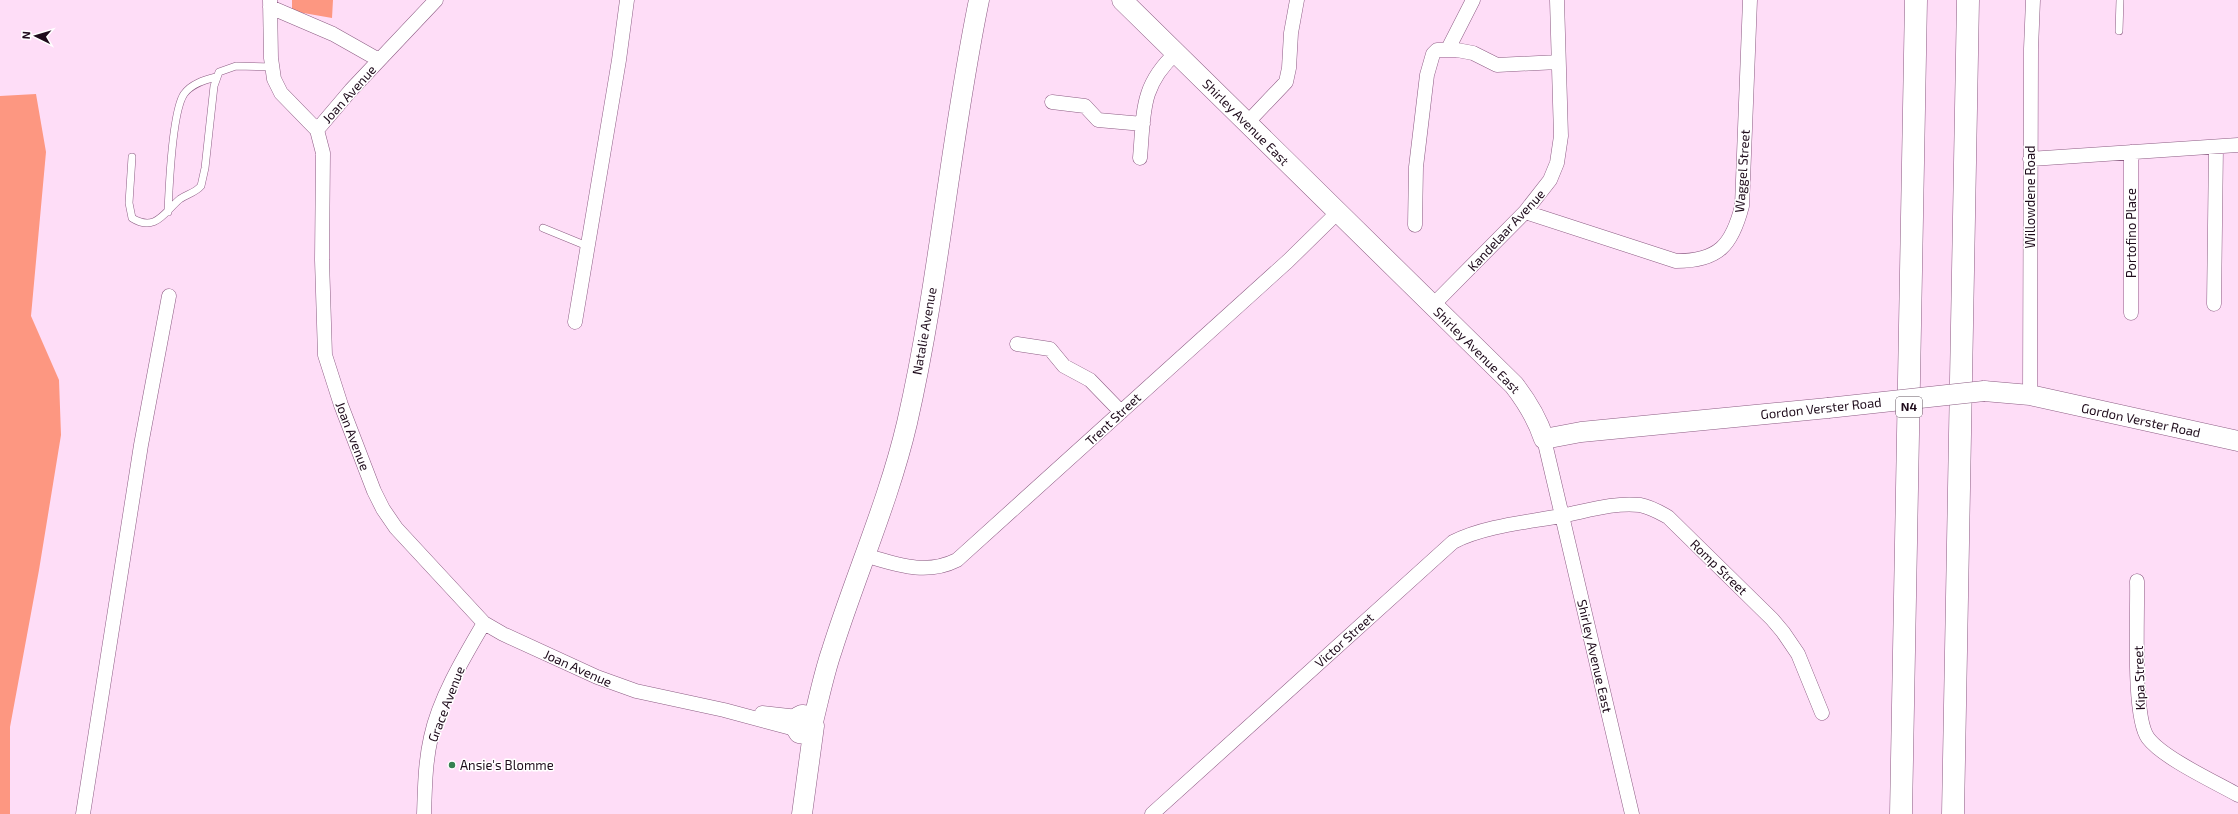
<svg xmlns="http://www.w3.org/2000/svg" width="2238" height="814" viewBox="0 0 2238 814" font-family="'Exo 2',sans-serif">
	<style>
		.green { fill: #fd9781 }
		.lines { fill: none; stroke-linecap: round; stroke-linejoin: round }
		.lane-casing { stroke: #8c5c83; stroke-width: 8 }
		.street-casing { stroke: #8c5c83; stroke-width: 15 }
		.secondary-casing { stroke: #8c5c83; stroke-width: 21 }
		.highway-casing { stroke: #8c5c83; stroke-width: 23 }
		.lane { stroke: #fff; stroke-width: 7 }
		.street { stroke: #fff; stroke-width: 14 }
		.secondary { stroke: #fff; stroke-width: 20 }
		.highway { stroke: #fff; stroke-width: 22 }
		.secondary-bridge-casing { stroke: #8c5c83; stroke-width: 21; stroke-linecap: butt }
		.secondary-bridge { stroke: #fff; stroke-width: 20 }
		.poi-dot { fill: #358251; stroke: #fff; stroke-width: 1.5 }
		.labels { text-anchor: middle; stroke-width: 3; stroke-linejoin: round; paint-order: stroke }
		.shield { fill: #fff; stroke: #62545f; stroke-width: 1 }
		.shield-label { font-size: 12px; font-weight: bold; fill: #1e0b1b }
		.street-label { font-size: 13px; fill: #1e0b1b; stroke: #fff }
		.poi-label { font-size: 13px; fill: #1e0b1b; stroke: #fff; text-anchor: start }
	</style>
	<rect width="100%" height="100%" fill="#feddf7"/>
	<!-- green -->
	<path class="green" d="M292,0h41l-1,18 -40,-7z
		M36,94l10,58 -15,164 28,64 2,55 -22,135 -29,157v87h-10v-718z"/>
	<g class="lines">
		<defs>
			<path id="lane" d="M2119,31l1,-31
				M132,157l-3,46 3,15c24,15 33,-7 48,-19 7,-5 15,-6 21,-13l4,-18 9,-82 5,-14 17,-6 36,1
				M168,212c1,-24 4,-100 16,-118 7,-10 20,-14 32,-17
				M543,228l44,18"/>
			<path id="street" d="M270,0l1,58 3,21 7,14 36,37 6,23 -1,107 3,95 16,50 33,86 9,18 13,19 88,95 19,11 94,43 39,14 88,19 71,19
				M270,7l63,27 46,26
				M1448,49l25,-49
				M1052,102l33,4 13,14 45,4
				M1247,123l39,-41 3,-14 2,-35 6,-33
				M317,130l34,-40 85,-90
				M1140,158c4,-45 0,-72 36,-105
				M2030,159l208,-14
				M1525,212l151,49c43,0 56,-16 66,-55l8,-206
				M1415,225l1,-58 11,-92 6,-21 4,-4h20l16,3 24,12 61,-3
				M2214,304l2,-157
				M1433,305l92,-93 25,-32 7,-17 4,-27 -4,-136
				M2131,313v-161
				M575,322l44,-262 8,-60
				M1017,344l33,5 14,17 26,14 31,32
				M2030,395l1,-346 2,-49
				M1544,439l88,375
				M864,555c32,9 61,21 93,5l331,-299 50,-49
				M2137,581c1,31 -5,136 11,157 15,20 67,44 90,57
				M762,713l36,4
				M83,814l58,-369 28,-149
				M424,814c1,-26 1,-51 7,-77 8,-38 33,-80 53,-114
				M1152,814l301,-272c31,-16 75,-20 108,-26 26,-5 53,-14 79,-11 11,2 19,7 28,12l104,102 11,13 15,22 24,59"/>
			<path id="secondary" d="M1122,0l392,385c14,18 23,33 30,54l37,-7 247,-24
				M1984,391l46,4 208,46
				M813,722c6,-24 11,-49 19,-72 24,-76 57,-150 75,-227 32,-139 43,-283 72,-423
				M802,814l12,-88 -5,-10 -7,-1 -4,2 -4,8 5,8 7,1 6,-4"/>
			<path id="highway" d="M1901,814l15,-814
				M1953,814l15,-814"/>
		</defs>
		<!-- lane casing -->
		<use href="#lane" class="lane-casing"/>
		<!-- street casing -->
		<use href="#street" class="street-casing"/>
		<!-- secondary casing -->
		<use href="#secondary" class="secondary-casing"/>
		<!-- highway casing -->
		<use href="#highway" class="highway-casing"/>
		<!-- lane -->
		<use href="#lane" class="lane"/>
		<!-- street -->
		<use href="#street" class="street"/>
		<!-- secondary -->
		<use href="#secondary" class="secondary"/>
		<!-- highway -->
		<use href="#highway" class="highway"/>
		<defs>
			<path id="secondary-bridge" d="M1828,408l156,-17"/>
		</defs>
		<!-- secondary-bridge casing -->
		<use href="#secondary-bridge" class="secondary-bridge-casing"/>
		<!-- secondary-bridge -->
		<use href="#secondary-bridge" class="secondary-bridge"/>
	</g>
	<!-- markers -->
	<circle class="poi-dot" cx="452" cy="765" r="4"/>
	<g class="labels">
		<!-- shield labels -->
		<rect class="shield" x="1896" y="397" width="26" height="20" rx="3"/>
		<g class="shield-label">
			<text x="1909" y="411">N4</text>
		</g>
		<!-- street labels -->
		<g class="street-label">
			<text transform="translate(349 94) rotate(-48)" y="5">Joan Avenue</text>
			<text transform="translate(1246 122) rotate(45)" y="5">Shirley Avenue East</text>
			<text transform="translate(1742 171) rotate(-86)" y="5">Waggel Street</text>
			<text transform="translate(2030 197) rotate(-90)" y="5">Willowdene Road</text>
			<text transform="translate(1506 230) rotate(-47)" y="5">Kandelaar Avenue</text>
			<text transform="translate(2131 233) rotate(-90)" y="5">Portofino Place</text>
			<text transform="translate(924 331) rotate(-80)" y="5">Natalie Avenue</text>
			<text transform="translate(1477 350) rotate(45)" y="5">Shirley Avenue East</text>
			<text transform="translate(1821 408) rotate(-6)" y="5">Gordon Verster Road</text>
			<text transform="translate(1113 419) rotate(-43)" y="5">Trent Street</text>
			<text transform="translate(2141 420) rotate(12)" y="5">Gordon Verster Road</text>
			<text transform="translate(353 436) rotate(69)" y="5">Joan Avenue</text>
			<text transform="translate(1719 567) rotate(44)" y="5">Romp Street</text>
			<text transform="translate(1344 640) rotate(-42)" y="5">Victor Street</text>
			<text transform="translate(1595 656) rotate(77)" y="5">Shirley Avenue East</text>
			<text transform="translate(578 668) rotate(24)" y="5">Joan Avenue</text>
			<text transform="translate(2139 678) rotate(-92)" y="5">Kipa Street</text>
			<text transform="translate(446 704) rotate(-69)" y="5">Grace Avenue</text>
		</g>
		<!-- poi labels -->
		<g class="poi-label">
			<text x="460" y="770">Ansie's Blomme</text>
		</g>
	</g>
	<!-- north arrow -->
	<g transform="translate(36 36) rotate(275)" stroke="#ffffff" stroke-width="3" paint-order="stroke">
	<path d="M0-3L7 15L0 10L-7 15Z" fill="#1e0b1b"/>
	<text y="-6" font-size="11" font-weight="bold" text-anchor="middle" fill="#1e0b1b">N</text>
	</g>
</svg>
